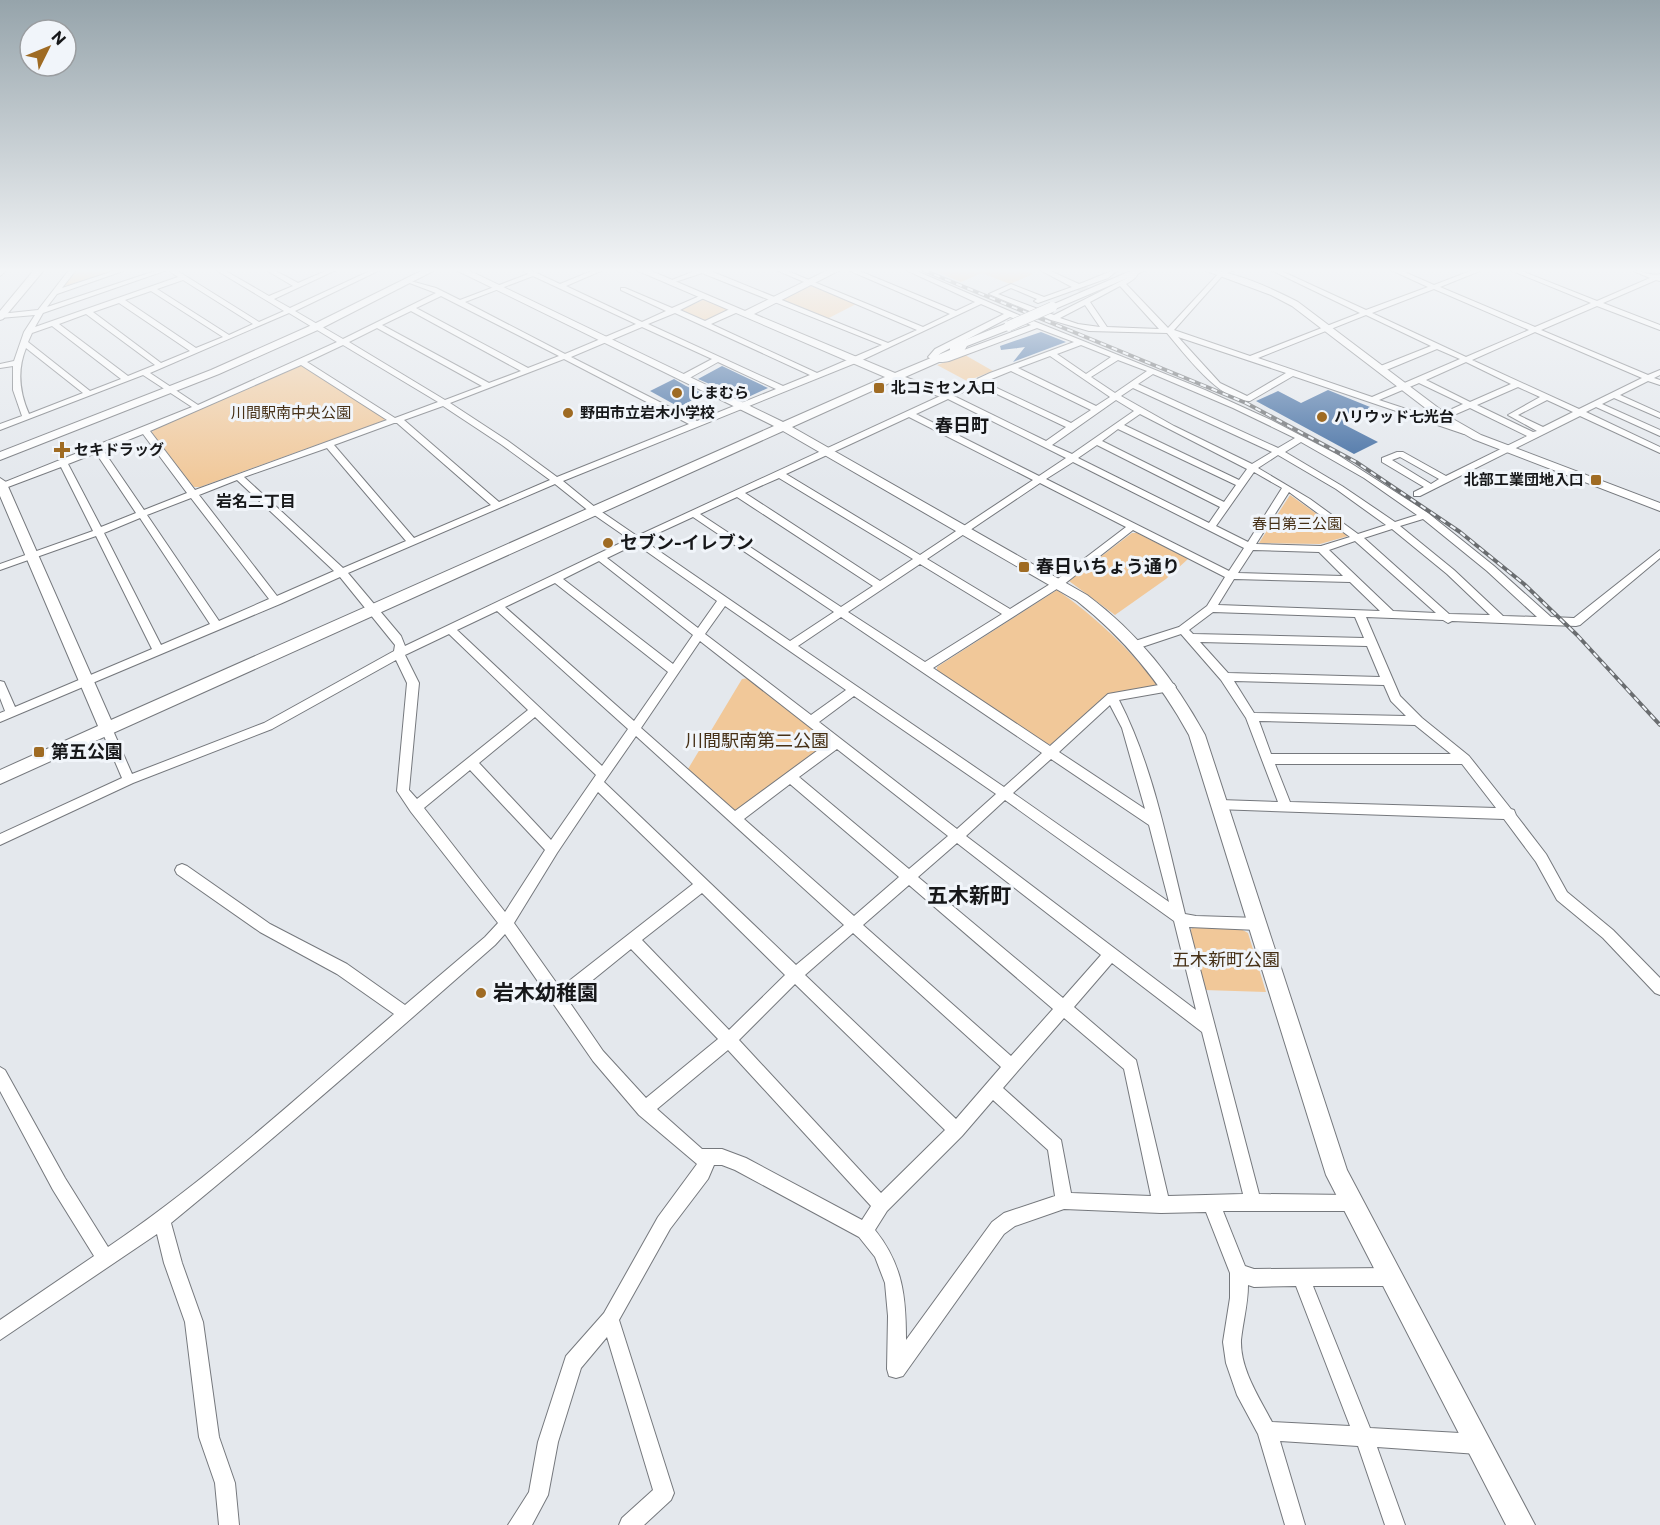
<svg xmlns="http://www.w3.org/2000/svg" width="1660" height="1525" viewBox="0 0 1660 1525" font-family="Commissioner,'Noto Sans JP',sans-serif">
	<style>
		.green { fill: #f1c899 }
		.building { fill: #426da2 }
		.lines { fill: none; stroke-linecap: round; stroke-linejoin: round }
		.street-tunnel { stroke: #c5c9cd; stroke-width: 8; stroke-dasharray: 8 4; stroke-linecap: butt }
		.street-casing { stroke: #75787d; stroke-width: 2 }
		.secondary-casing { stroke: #75787d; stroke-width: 2 }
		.street { fill: #fff; fill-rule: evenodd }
		.secondary { fill: #fff; fill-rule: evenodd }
		.rail-casing { stroke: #6a6d70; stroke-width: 4 }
		.rail { stroke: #f1f5fa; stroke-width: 2; stroke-dasharray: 6; stroke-linecap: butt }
		.secondary-bridge-casing { stroke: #75787d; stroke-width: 11; stroke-linecap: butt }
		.secondary-bridge { stroke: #fff; stroke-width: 10 }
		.poi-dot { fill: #9f6b23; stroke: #f1f5fa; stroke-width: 2 }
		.labels { text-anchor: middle; stroke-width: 6; stroke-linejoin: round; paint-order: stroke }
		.far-poi-label { font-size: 15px; font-weight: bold; fill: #17181a; stroke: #f1f5fa; text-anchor: start }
		.far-park-label { font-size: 15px; fill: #463016; stroke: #f1f5fa }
		.far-neighbourhood-label { font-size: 16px; font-weight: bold; fill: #17181a; stroke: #f1f5fa }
		.far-quarter-label { font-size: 18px; font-weight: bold; fill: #17181a; stroke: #f1f5fa }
		.poi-label { font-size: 18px; font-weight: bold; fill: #17181a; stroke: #f1f5fa; text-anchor: start }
		.park-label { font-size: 18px; fill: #463016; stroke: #f1f5fa }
		.quarter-label { font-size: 21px; font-weight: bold; fill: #17181a; stroke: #f1f5fa }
		.near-poi-label { font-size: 21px; font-weight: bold; fill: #17181a; stroke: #f1f5fa; text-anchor: start }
	</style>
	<rect width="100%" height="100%" fill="#e4e8ed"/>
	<!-- green -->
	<path class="green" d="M76,270h41l-55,17z
		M932,270h90l11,4 -23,10 -28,-11 -21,9z
		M809,285l47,19 -29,15 -48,-20z
		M705,299l27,11 -26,13 -27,-12z
		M965,355l28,16 -26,10 -30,-16z
		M298,366h5l82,53 -2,2 -183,66h-6l-43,-54 4,-4z
		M1290,495l58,41 -28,8 -61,-1z
		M1132,533h5l51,26 -22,20 -51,36 -46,-34z
		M1057,590c39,27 71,58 101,95l-51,11 -53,48h-8l-109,-73v-4z
		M749,678l83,64 -96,70 -48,-43 54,-90z
		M1193,927l46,1 9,5 18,59 -62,-2 -15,-58z"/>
	<!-- building -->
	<path class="building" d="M1041,332l25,10 -53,20 12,-15 -24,3 -1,-4z
		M722,366l46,22 -24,11 -46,-20z
		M674,379l12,7 18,8 -25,13 -29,-16z
		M1328,390l47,19 -32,15 35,18 -24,12 -98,-53 22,-10 23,12z"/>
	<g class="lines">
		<!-- street-tunnel -->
		<path class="street-tunnel" d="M1079,287l16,8"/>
		<defs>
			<path id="street" d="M0,270h7l-7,6z
				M69,270h7l-14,18 55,-18h9l-69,24 -10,13 111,-37h9l-124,43 -8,14 143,-50 -10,-7h8l83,52 25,-11 -68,-41h8l45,26 24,-10 -27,-16h8l24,13 30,-13h8l-62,29 16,9 82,-38h8l-85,41 48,28 93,-46 -29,-11v-2l29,8 24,12 68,-26 -6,-4h8l30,14 34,-14h9l-37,16 76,36 24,-11 -45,-21v-2h4l47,20 30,-13h4v2l-26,13 25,11 27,-13h6v4l-27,12 106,49 65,-28 -180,-72 -30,10 -5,-1 30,-12h11l180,73 29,-13 -141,-60h9l138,57 27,-13 -102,-44h9l99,41 19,-9 -69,-32h8l107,46 184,74 66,30 67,35 90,58 66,53 57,51 23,1 86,-68v8l-80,67 -4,1 -124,-5 -4,2 -5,-3 -77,-3 34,79 22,22 47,38 42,53 3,1 2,5 30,39 21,38 46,38 47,48v17l-5,-2 -52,-55 -46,-38 -21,-38 -32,-43 -288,-10 -2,-4 2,-4 4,-1 58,2 -32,-84 -25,-38 -40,-46 -45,15 -5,-4 1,-3 47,-15 28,-21 18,-29 -92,-47 -70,55 -130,83 117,78 58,-52 62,-11 4,1 2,3 -6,4 -51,9c34,66 48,142 66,214l11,2 62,2 5,2 2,4 -2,4 -5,2 -69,-3 70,267 91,1 6,2 2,6 -2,6 -6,2h-127l22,55 9,3 136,-1 6,3 3,6 -3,6 -6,3h-77l57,142 108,6 7,3 3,7 -3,7 -7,3 -101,-7 28,78h-20l-27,-79 -78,-5 25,84h-20l-27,-91 -21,-39 -11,-32 -3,-21 7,-44v-25l-24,-61 -45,1 -97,-4 -49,17 -11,8 -101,142 -7,2 -7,-2 -2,-7 1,-53 -3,-33 -10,-26 -16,-20 -124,-67 -13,-5h-8l-6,14 -38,50 -51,91 55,173 -3,7 -27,25h-25l3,-7 31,-28 -46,-153 -26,31 -23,74 -10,53 -16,30h-24l21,-33 9,-50 28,-86 38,-43 54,-96 39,-53 -58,-49 -46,-54 -88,-127 -10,11c-107,94 -214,188 -324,278l11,40 21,59 16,115 16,46 4,42h-20l-4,-42 -16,-46 -14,-115 -21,-59 -7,-29 -157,106v-20l94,-64 -41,-66 -53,-99v-24l5,3 60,108 43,69c102,-69 193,-153 286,-233l-57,-40 -77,-42 -83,-58 -2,-4 2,-4 5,-2 5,2 83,58 77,40 58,41 80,-68 13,-14 -87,-111 -14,-21 10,-108 -11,-23 -124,69 -139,54 -133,62v-11l122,-56 -21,-49 2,-3h8l21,48 132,-51 130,-72 1,-6 -55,-68 -60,27 -280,118v-9l5,-2 -5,-13v-17l4,1 11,25 137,-58 -56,-113 -96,34v-6l93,-33 -32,-64 -61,23v-6l192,-77 -49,-32 -143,55v-6l22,-8 -9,-26v-24l-13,2v-4l14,-3 10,-29 11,-17 -35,3v-4l38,-4zM533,276l103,48 -71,30 -100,-52zM183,280l70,44 -24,11 -72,-46zM151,291l72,46 -27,11 -71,-48zM441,296l118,60 -31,12 -112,-60zM119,303l71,48 -29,12 -68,-51zM981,304l23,10 -69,35 -7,8c6,5 11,6 21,4l88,-33 37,14 -84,31 -353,163 -41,-28 -33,-27 295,-119zM411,311l110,60 -32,12 -107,-58zM289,313l48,29 -139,63 -48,-32zM675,313l135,62 -27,11 -135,-62zM86,314l69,51 -27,11 -69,-52zM1010,317l21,8 -86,32 -10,1 6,-5zM52,326l69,53 -31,12 -62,-49 4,-9zM642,327l70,32 -32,17v4h6l32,-18 58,27 -79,32 -126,-64zM377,328l105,58 -37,14 -96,-58zM343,345l95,57 -43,16 -88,-56zM1081,345l30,12 -25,17 -29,-20zM26,348l57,45 -54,21c-10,-23 -12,-44 -3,-66zM1050,356l60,41 -14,9 -78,-38zM564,359l125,65 -132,53 -49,-36 -58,-38zM1118,360l29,11 -32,22 -24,-16zM301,365l86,55 -192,70 -45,-59zM1011,371l80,39 -20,13 -87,-41zM1153,374l80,34 62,30 -17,10 -140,-64zM978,385l88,42 -20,14 -92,-45zM1133,388l139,64 -20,12 -78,-38 -53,-30zM948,399l118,59 -27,18 -123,-62zM1116,400l18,11 -62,43 -20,-9zM443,406l59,39 48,35 -51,22 -95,-82zM1140,414l107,55 -8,11 -115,-55zM909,417l124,63 -113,75 -134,-81zM394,423h3l94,82 -77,33 -80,-93zM1118,429l118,56 -12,17 -122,-61zM143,434l44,59 -43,17 -41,-60zM1301,442l63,36 53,37 -22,7 -53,-36 -57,-34zM1097,445l123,62 -11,16 -131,-65zM327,448l79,93 -63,27 -99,-91zM96,453l40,60 -35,14 -33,-63zM1278,455l58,34 50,36 -28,9 -48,-35 -52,-31zM1073,462l171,86 -15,23 -183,-92zM1254,472l28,16 -34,54 -32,-16zM779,478l134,81 -33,22 -135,-88zM237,480l97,91 -57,25 -78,-101zM1040,483l86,44 -71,54 -45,28 -83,-50zM555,484l35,28 39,27 -224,107 -4,-10 -53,-63zM1289,492l61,45 -29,9 -65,-2zM737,497l136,89 -32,21 -141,-93zM191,498l78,101 -50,22 -72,-106zM693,517l141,95 -44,29 -147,-101zM140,518l70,106 -49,21 -57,-112zM1423,519l64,52 50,46 -34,-1 -49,-46 -54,-44zM1392,529l55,45 43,41 -41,-1 -85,-76zM1355,541l81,72 -43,-2 -64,-61zM636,544l81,57 -19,27 -91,-70zM1253,550l66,2 24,24 -105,-3zM599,561l94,74 -20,29 -110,-85zM920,564l82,50 -77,48 -77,-50zM1234,579l116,3 30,29 -162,-6zM555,583l113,89 -34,49 -129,-114zM725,606l121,84 -35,25 -106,-81zM497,611l131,118 -26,37 -145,-136zM1213,612l142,5 9,21 -171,-4 -4,-4zM841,617l201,136 -38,34 -206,-141zM449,634l79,76 -111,89 -8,-9 10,-107 -14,-28zM700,641l129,101 -94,69 -94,-83zM1200,642l167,4 13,31 -152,-4zM1234,681l150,4 7,16 15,15 -152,-3zM854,696l142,98 -39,35 -138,-107zM1110,705l12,23 23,81 -86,-57zM535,717l61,58 -45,65 -72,-77zM1259,721l156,4 36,29h-180zM636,736l208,189 -48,40 -192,-183zM837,749l111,87 -39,33 -110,-92zM1051,759l98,66 20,77 -156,-109zM1275,764h187l34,44 -206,-6zM470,770l75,80 -40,62 -81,-104zM790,784l109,93 -45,39 -110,-97zM598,792l95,92 -133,104 -46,-65 43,-70zM1005,800l169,121 22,89 -230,-174zM957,843l144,112 -38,43 -145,-121zM909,885l144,124 -42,47 -148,-131zM702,893l83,82 -56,55 -87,-90zM853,933l148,134 -45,52 -151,-144zM631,949l87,90 -72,59 -43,-47 -35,-51zM1112,963l90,69 41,162 -75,2 -32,-136 -62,-53zM795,984l150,146 -64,63 -142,-153zM1064,1018l60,51 27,127 -80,-3 -10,-53 -58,-52zM728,1050l143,156 -9,14 -116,-62 -24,-9h-20l-45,-40zM993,1100l55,50 7,46 -51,17 -12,9 -86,118c0,-43 -3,-75 -31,-110l12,-19 75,-75zM1248,1285l6,2 42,-1 54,140 -78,-4c-13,-25 -32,-53 -31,-82 2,-19 7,-36 7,-55z
				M1040,270h8l31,14c10,-3 31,-14 39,-14l-10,8 -70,25 -4,-2 3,-2 -26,-11 -13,6 56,21 75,-38 7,-7 2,1c1,6 -7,10 -12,13l42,44 51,-55 6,-3h9l-11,5 -49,55 76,26 110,-43 -89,-43h8l87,40 62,-23 -37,-17h9l34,15 39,-15h9l-42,17 95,40 56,-24 -81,-33h9l78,31 53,-23 -19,-8c9,0 20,7 29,4v7l-4,-1 -53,23 57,22v5l-63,-24 -56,24 107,45 12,-5v5l-6,3 6,2v5l-12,-4 -28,14 40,18v5l-46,-20 -12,6 58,26v6l-64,-29 -10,5 74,35v6l-80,-37 -160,80h-6v-4l10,-5 -42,-25v-4l15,-6h6l43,24 81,-40 -57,-28 -23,10h-6v-4l22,-10 -44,-21 -40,17 91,30v4h-6l-171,-58 -43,25c-30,1 -65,-47 -83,-68l-78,-2 -38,-11 -62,-26 22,-10 33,13 28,-10zM1120,286l39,43 -52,-2 -17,-25zM1434,289l95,41 -63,27 -94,-44zM1085,305l15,22 -22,-3 -18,-6zM1366,315l65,31 -53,21v4h6l53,-22 23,10 -88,38 -114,-39zM1535,332l107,46 -63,31 -107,-49zM1178,337l108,36 -39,23 -27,-13zM1466,362l45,22 -41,18 -44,-22zM1518,387l22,10 -32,18 29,16 -4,1 -56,-27zM1547,400l26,12 -30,15 -25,-12zM1400,457l39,22 -8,5 -39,-24z"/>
			<path id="secondary" d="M34,270h10l-41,49 -3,1v-9z
				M423,270h12l-115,59 -101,45 -219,86v-8l211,-82 101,-45z
				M456,270h12l315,152 102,-45 -249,-107h13l96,41 83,-41h12l-86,44 141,59 55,-23v-4l55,-22h8v4l-46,18 -3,5 -59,26 47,17v4h-8l-50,-17 -102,46 295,168c51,38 87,84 118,140l142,435 188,355h-29l-180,-350 -137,-440c-29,-53 -64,-96 -112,-134l-294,-170 -783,353v-14l98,-44 -98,-230v-18l6,4 105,238 663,-294z
				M1133,270h13l-91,39 -8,-2z
				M1204,270c29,0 69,19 94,32l155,117 28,16 179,68v8l-187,-72 -28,-16 -153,-117 -21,-11z"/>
		</defs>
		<!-- street casing -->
		<use href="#street" class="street-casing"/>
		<!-- secondary casing -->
		<use href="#secondary" class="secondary-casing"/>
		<!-- street -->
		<use href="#street" class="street"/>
		<!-- secondary -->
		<use href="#secondary" class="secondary"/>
		<defs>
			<path id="rail" d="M923,270l323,133 110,59 104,70 64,52 53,51 83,90"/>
		</defs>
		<!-- rail casing -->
		<use href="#rail" class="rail-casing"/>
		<!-- rail -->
		<use href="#rail" class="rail"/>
		<defs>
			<path id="secondary-bridge" d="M1009,326l43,-19"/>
		</defs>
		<!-- secondary-bridge casing -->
		<use href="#secondary-bridge" class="secondary-bridge-casing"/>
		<!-- secondary-bridge -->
		<use href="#secondary-bridge" class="secondary-bridge"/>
	</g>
	<!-- sky -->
	<linearGradient id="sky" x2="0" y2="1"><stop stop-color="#96a4ab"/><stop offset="0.56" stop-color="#f3f5f7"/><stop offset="1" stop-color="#f3f5f7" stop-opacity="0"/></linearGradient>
	<rect width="1660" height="483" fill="url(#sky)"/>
	<!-- markers -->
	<g class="poi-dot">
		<rect x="873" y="382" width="12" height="12" rx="3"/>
		<circle cx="677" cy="393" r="6"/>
		<circle cx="568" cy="413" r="6"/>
		<circle cx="1322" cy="417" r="6"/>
		<path d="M59 441h6v6h6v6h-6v6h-6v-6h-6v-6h6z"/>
		<rect x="1590" y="474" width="12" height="12" rx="3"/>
		<circle cx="608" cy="543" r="6"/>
		<rect x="1018" y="561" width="12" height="12" rx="3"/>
		<rect x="33" y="746" width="12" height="12" rx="3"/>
		<circle cx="481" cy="993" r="6"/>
	</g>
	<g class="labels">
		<!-- far-poi labels -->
		<g class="far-poi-label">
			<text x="891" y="393">北コミセン入口</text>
			<text x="689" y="398">しまむら</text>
			<text x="580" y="418">野田市立岩木小学校</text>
			<text x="1334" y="422">ハリウッド七光台</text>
			<text x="74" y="455">セキドラッグ</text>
			<text x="1584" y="485" text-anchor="end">北部工業団地入口</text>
		</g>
		<!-- far-park labels -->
		<g class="far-park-label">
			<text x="291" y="418">川間駅南中央公園</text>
			<text x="1297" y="529">春日第三公園</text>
		</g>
		<!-- far-neighbourhood labels -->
		<g class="far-neighbourhood-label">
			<text x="256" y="507">岩名二丁目</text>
		</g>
		<!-- far-quarter labels -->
		<g class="far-quarter-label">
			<text x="962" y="432">春日町</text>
		</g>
		<!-- poi labels -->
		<g class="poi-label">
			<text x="620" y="549">セブン-イレブン</text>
			<text x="1036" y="573">春日いちょう通り</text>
			<text x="51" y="758">第五公園</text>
		</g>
		<!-- park labels -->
		<g class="park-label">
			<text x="757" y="747">川間駅南第二公園</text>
			<text x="1226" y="966">五木新町公園</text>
		</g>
		<!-- quarter labels -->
		<g class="quarter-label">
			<text x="969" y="903">五木新町</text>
		</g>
		<!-- near-poi labels -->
		<g class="near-poi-label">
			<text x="493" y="1000">岩木幼稚園</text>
		</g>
	</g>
	<!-- north arrow -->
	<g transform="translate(48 48) rotate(47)"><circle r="28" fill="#f1f5fa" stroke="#9a9da0" stroke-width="1.5"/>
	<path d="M0-4.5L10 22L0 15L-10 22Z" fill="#9f6b23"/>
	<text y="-9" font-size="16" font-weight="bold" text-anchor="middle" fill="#17181a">N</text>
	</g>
</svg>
